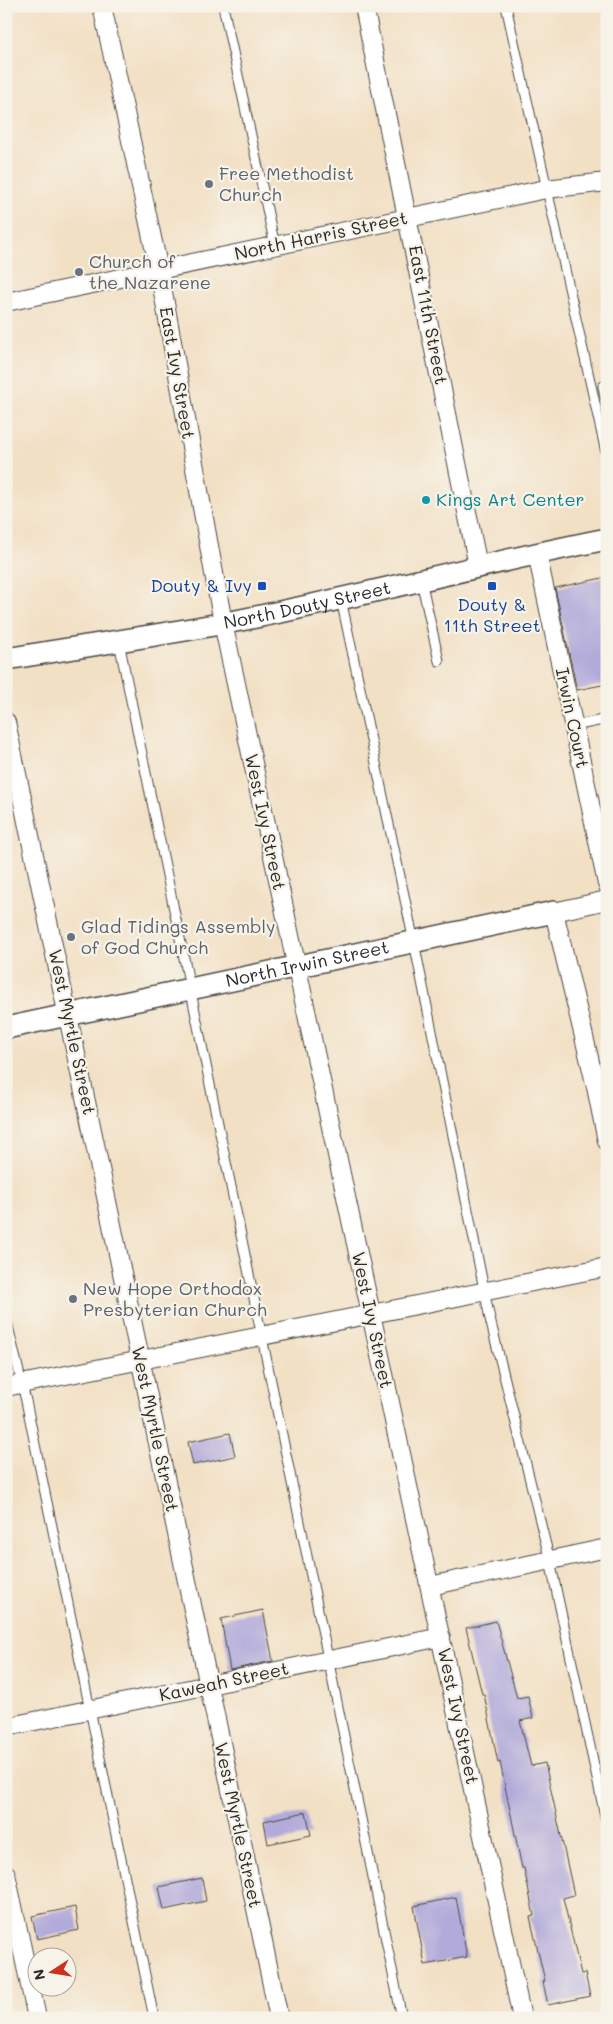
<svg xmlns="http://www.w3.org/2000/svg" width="613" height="2024" viewBox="0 0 613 2024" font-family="Mali,sans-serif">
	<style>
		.building { fill: #b2abda }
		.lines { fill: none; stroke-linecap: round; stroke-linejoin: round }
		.service-casing { stroke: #494642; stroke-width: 11 }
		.minor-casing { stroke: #494642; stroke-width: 20 }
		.tertiary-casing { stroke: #494642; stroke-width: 24 }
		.service { stroke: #fff; stroke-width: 9 }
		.minor { stroke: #fff; stroke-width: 18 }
		.tertiary { stroke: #fff; stroke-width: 21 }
		.worship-dot { fill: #6b7280; stroke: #f7f3e8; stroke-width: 2 }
		.culture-dot { fill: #0f9aa8; stroke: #f7f3e8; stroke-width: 2 }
		.transit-dot { fill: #1a4fb4; stroke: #f7f3e8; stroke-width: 2 }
		.labels { text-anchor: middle; stroke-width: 4.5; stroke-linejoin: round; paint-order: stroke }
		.worship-label { font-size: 18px; fill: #5b616d; stroke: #f7f3e8; text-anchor: start }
		.street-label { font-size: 18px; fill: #2b2b2b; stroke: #f7f3e8 }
		.culture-label { font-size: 18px; fill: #0d838f; stroke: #f7f3e8; text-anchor: start }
		.transit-label { font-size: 18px; fill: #164399; stroke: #f7f3e8; text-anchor: end }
	</style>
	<rect width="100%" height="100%" fill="#f7f3e8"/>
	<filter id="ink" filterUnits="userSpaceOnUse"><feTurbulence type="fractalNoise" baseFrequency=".02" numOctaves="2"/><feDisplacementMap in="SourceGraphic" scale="10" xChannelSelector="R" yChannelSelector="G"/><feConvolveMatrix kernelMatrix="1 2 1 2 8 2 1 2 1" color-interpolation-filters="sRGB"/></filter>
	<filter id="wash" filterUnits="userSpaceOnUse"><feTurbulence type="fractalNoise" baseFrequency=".0096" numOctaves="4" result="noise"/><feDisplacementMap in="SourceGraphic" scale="20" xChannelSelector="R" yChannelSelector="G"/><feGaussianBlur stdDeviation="1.12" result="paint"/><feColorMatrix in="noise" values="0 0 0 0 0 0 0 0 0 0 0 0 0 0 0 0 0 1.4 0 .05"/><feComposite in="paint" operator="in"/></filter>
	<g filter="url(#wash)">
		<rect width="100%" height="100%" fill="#f2e0c5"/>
		<g id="blocks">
			<!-- building -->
			<path class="building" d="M607,577v107l-30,6 -22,-102z
				M230,1433l5,23 -42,9 -5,-23z
				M263,1610l10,51 -43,9 -9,-51z
				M496,1621l21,77 11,-2 5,22 -13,3 11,45 14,-3 29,132 -11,3 18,76 4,-1 5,23 -42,9 -5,-23 2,-1 -15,-64 4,-1 -10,-48h-2l-22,-106 -2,1 -14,-69h-2l-16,-66z
				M306,1812l5,23 -43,9 -4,-23z
				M202,1878l4,23 -42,9 -5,-23z
				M456,1897l11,60 -42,8 -11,-59z
				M75,1907l4,23 -42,9 -5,-23z"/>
		</g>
	</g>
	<g filter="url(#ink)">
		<use href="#blocks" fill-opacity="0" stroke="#494642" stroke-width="1"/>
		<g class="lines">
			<defs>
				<path id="service" d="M223,6l52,240
					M506,6l101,451
					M607,385l-4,1 4,18
					M421,580l18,81
					M341,599l73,343 76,377 60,242 57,264
					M119,642l283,1376
					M574,726l33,-7
					M6,1318l20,83 128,617"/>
				<path id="minor" d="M102,6l57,264 64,353 299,1395
					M364,6l114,560
					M6,302l540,-113 61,-7
					M537,553l70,331
					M6,722l273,1296
					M607,900l-53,12 42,175 11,54
					M6,1387l601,-120
					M430,1586l177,-38
					M6,1727l435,-90
					M6,1874l31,144"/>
				<g id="tertiary">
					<path id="s1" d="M6,659c78,-13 157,-24 235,-39 123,-24 243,-57 366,-81"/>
					<path id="s2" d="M6,1028l548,-116"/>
				</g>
			</defs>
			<!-- service casing -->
			<use href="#service" class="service-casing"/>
			<!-- minor casing -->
			<use href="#minor" class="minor-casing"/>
			<!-- tertiary casing -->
			<use href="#tertiary" class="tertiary-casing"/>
			<!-- service -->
			<use href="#service" class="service"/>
			<!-- minor -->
			<use href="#minor" class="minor"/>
			<!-- tertiary -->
			<use href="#tertiary" class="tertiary"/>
		</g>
	</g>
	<!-- markers -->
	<g class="worship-dot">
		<circle cx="209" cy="184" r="5"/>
		<circle cx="79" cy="272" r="5"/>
		<circle cx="71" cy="937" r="5"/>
		<circle cx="73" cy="1299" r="5"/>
	</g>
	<circle class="culture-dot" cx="426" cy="500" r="5"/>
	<g class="transit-dot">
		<rect x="257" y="581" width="10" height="10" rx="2.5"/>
		<rect x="487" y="581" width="10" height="10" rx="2.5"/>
	</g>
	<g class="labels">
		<!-- worship labels -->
		<g class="worship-label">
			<text x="219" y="180">Free Methodist<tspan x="219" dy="21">Church</tspan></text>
			<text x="89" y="268">Church of<tspan x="89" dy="21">the Nazarene</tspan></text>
			<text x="81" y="933">Glad Tidings Assembly<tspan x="81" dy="21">of God Church</tspan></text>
			<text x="83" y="1295">New Hope Orthodox<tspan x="83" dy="21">Presbyterian Church</tspan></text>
		</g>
		<!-- street labels -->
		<g class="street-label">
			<text transform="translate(321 236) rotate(-12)" y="6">North Harris Street</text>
			<text transform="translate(428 315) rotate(79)" y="6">East 11th Street</text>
			<text transform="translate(177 373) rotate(80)" y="6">East Ivy Street</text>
			<text dy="6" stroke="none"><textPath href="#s1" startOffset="306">North Douty Street</textPath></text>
			<text transform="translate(572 718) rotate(78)" y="6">Irwin Court</text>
			<text transform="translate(265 822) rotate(78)" y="6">West Ivy Street</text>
			<text dy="6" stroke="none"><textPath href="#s2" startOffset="308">North Irwin Street</textPath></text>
			<text transform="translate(72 1032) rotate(78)" y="6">West Myrtle Street</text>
			<text transform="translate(372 1320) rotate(78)" y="6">West Ivy Street</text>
			<text transform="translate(155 1429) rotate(78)" y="6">West Myrtle Street</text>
			<text transform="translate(224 1682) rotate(-12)" y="6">Kaweah Street</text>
			<text transform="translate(458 1716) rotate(78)" y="6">West Ivy Street</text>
			<text transform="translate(238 1825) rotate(78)" y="6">West Myrtle Street</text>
		</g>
		<!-- culture labels -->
		<g class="culture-label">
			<text x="436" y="506">Kings Art Center</text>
		</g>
		<!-- transit labels -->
		<g class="transit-label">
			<text x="252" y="592">Douty &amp; Ivy</text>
			<text x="492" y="611" text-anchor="middle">Douty &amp;<tspan x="492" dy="21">11th Street</tspan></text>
		</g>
	</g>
	<!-- margin -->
	<rect width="613" height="2024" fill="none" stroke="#f7f3e8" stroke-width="25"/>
	<!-- north arrow -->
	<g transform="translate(52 1972) rotate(258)"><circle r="24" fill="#f7f3e8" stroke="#a5a39c"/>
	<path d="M0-4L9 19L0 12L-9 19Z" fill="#c8321e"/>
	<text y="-8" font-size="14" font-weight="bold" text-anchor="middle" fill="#2b2b2b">N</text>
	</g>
</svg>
